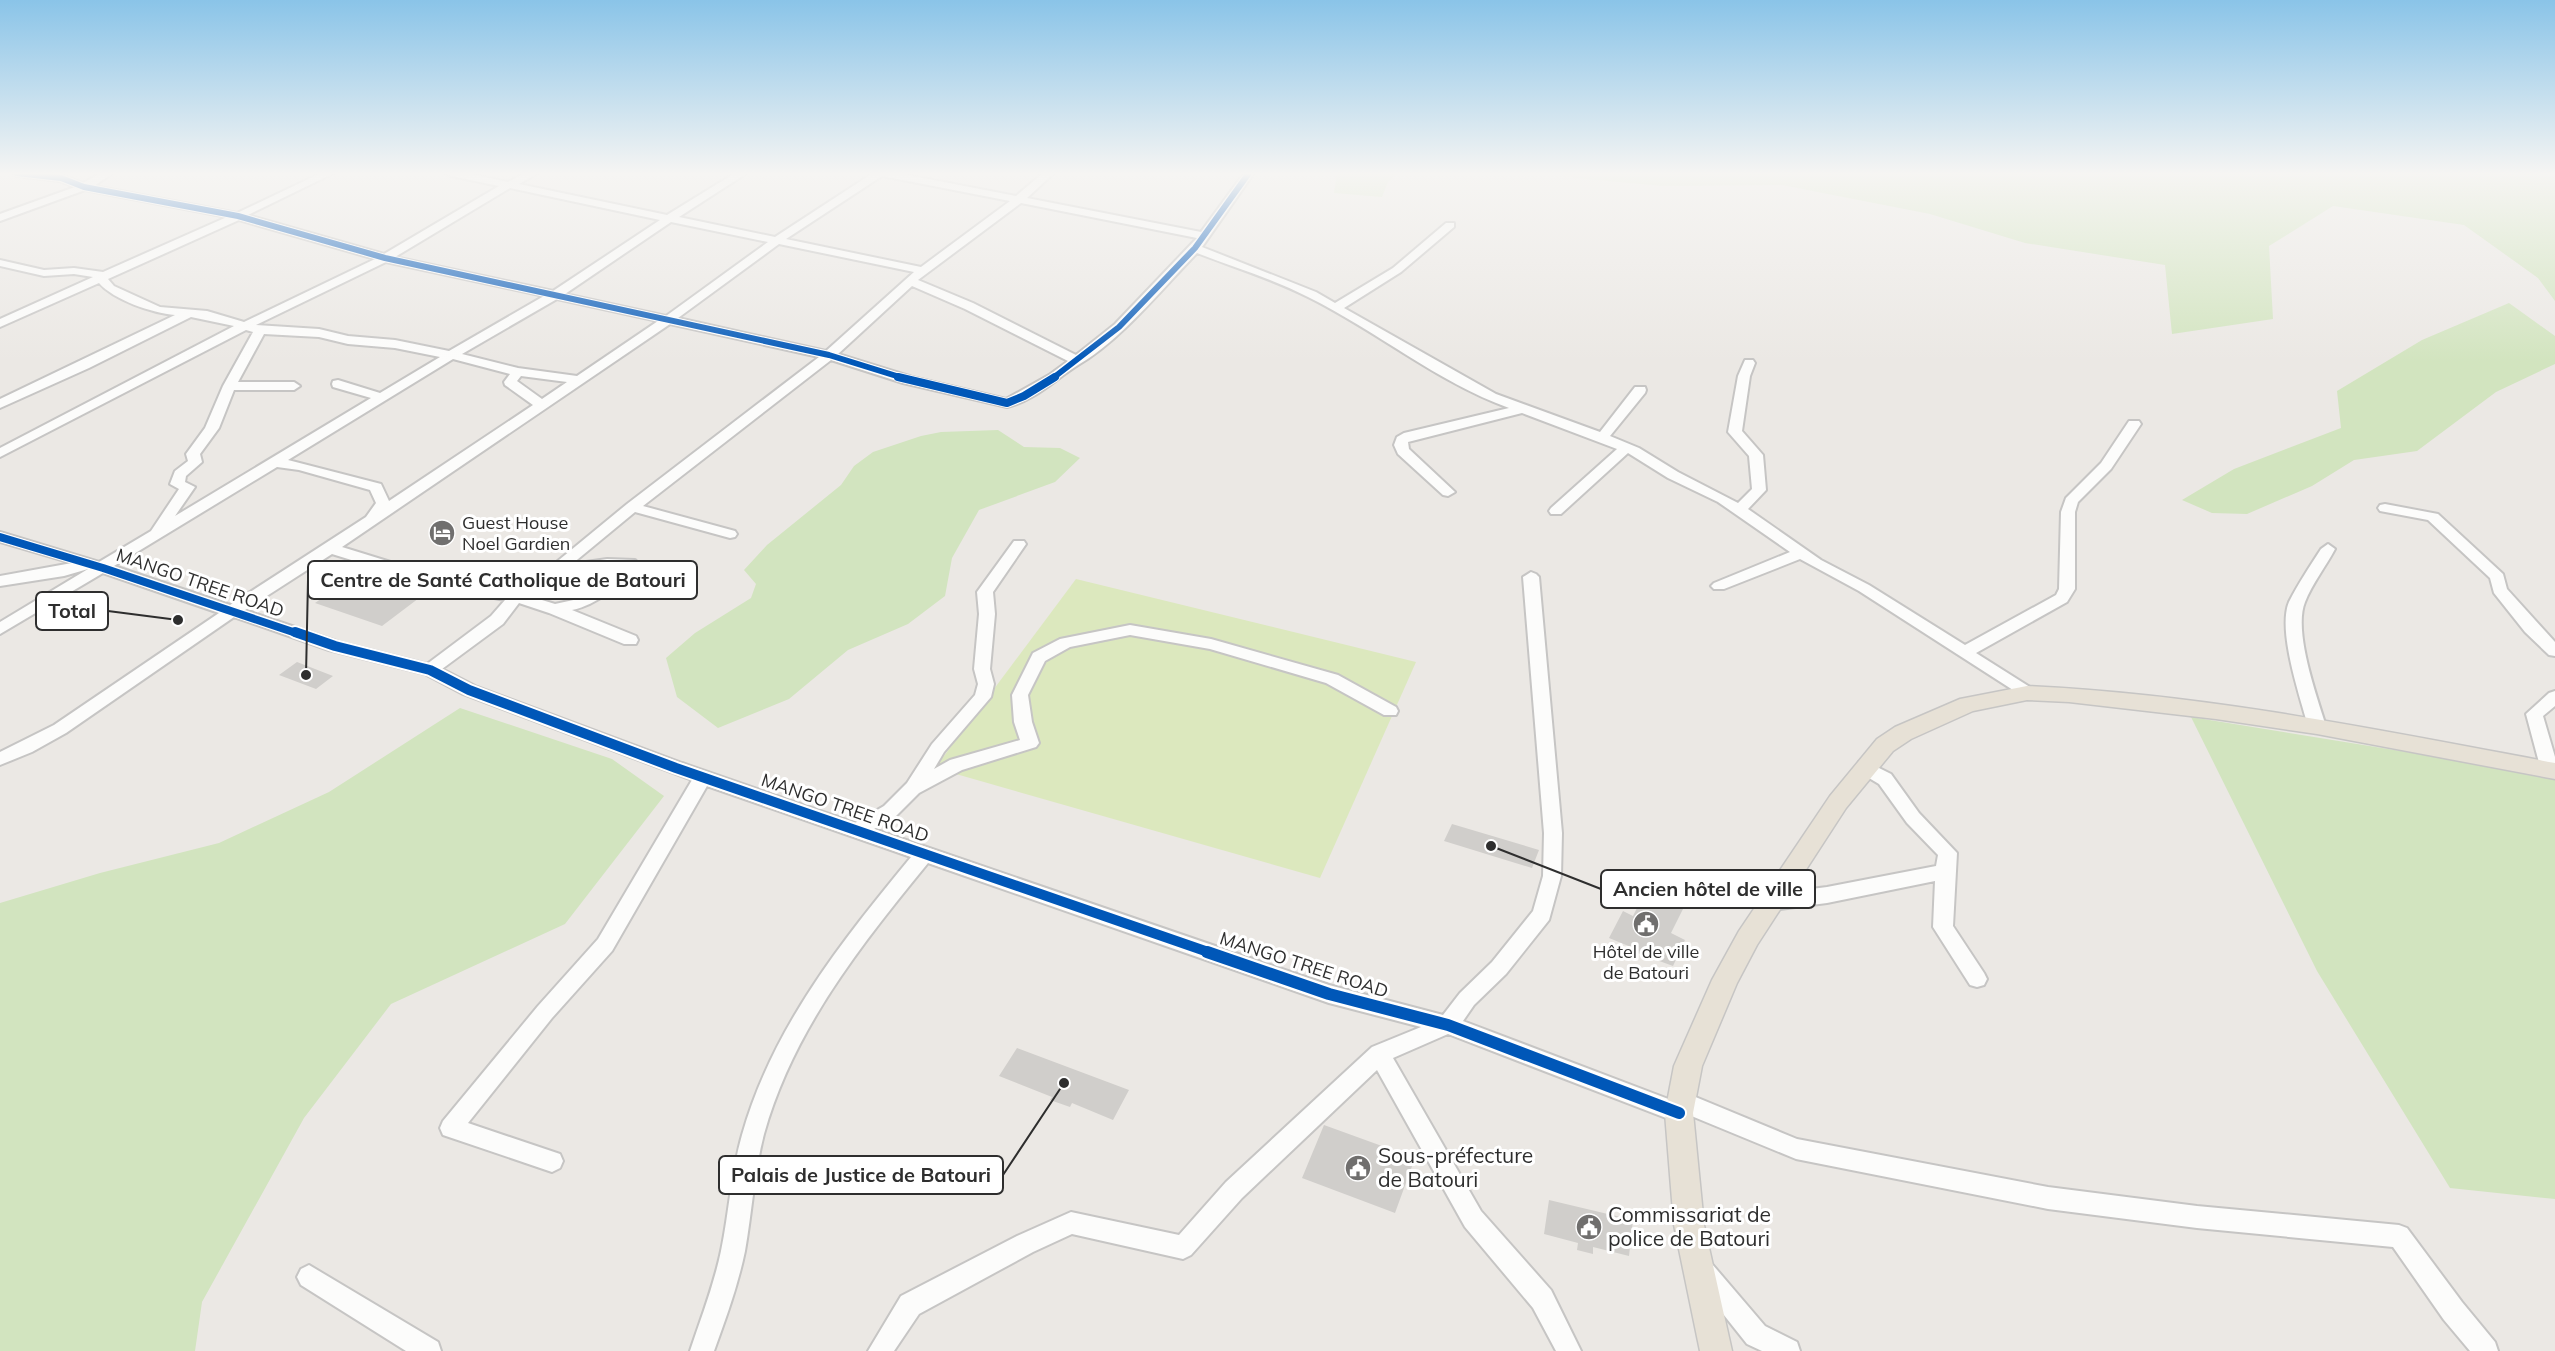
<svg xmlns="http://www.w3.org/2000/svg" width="2555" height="1351" viewBox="0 0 2555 1351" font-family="Mulish,sans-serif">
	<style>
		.green { fill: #d2e4bf }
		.pitch { fill: #dce8be }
		.building { fill: #d0cecb }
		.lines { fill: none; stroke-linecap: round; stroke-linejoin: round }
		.minor-casing { stroke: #c6c5c4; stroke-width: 4 }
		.major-casing { stroke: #c6c5c4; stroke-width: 3 }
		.minor { fill: #fcfcfb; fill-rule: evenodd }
		.major { fill: #e7e1d6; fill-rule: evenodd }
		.cycleway-far3-casing { stroke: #fff; stroke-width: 8 }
		.cycleway-far2-casing { stroke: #fff; stroke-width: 10 }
		.cycleway-far1-casing { stroke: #fff; stroke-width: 14 }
		.cycleway-casing { stroke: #fff; stroke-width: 16 }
		.cycleway-far3 { stroke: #0057b8; stroke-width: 6 }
		.cycleway-far2 { stroke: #0057b8; stroke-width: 8 }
		.cycleway-far1 { stroke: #0057b8; stroke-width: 10 }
		.cycleway { stroke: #0057b8; stroke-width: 12 }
		.labels { text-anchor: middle; stroke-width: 6; stroke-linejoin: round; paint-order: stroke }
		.poi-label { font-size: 18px; fill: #2e2e2e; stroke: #fff; text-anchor: start }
		.street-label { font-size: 18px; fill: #2e2e2e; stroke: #fff }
		.near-poi-label { font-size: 21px; fill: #2e2e2e; stroke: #fff; text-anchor: start }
		.leader { fill: none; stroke: #2e2e2e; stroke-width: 2 }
		.callout-dot { fill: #2e2e2e; stroke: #fff; stroke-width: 2 }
		.callout { fill: #fff; stroke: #2e2e2e; stroke-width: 2 }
		.callout-label { font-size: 20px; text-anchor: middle; font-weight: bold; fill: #2e2e2e }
	</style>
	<rect width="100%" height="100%" fill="#ebe8e4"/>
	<!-- green -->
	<path class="green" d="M1337,173h61l-10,9 -6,15 -48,-4z
		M1563,173h992v128l-17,-23 -74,-53 -131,-19 -64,40 4,73 -101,15 -7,-69 -140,-22 -95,-29 -148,-29 -119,1 -88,-8z
		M2509,303l46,33v28l-59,28 -79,59 -63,9 -42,26 -65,28 -35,-1 -30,-13 52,-31 107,-41 -4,-37 85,-51z
		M998,430l26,17 36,1 20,10 -25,24 -76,28 -27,48 -7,38 -37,28 -60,26 -59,49 -71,29 -41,-31 -11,-39 29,-25 56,-35 5,-14 -12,-14 23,-25 74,-60 13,-19 19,-14 48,-16 20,-4z
		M460,708l152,51 52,37 -99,128 -174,80 -87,114 -102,184 -7,49h-195v-448l100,-30 119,-30 110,-51z
		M2191,717l364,59v423l-105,-11 -133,-217z"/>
	<!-- pitch -->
	<path class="pitch" d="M1076,579l340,83 -96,216 -385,-110z"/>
	<!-- building -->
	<path class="building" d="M357,574l66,21 -41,31 -67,-23z
		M297,662l36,14 -17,13 -37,-14z
		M1452,824l87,26 -7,18 -88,-27z
		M1645,892l38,17 -12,24 14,7 -12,26 -44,-16 2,-3 -22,-9 14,-27 10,5z
		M1017,1048l112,42 -16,30 -41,-17 -2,4 -20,-7 2,-3 -53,-21z
		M1324,1125l91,33 -20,55 -93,-35z
		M1549,1200l84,20 -4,36 -36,-9v7l-16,-4 1,-7 -34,-9z"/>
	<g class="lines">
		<defs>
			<path id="minor" d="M12,173l49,2 22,8 18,-10h12l-19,13 143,27 84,-40h13l-86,42 136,39 115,-68 -48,-10 -5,-3h20l42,9 17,-9h13l-19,11 148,31 68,-42h12l-68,44 96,20 98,-64h24l119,23 27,-23h11l-27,25 174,34 43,-59h10l-52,74 114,45 19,11 58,-35 53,-45h8v4l-53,45 -57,36 152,86 104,38 35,-45h10l1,3 -1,3 -35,43 29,12 39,24 60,31 14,-14 -3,-33 -21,-24 10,-56 7,-16h8l2,3 -5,13 -8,55 21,24 3,35 -18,19 73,51 48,25 96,60 91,-50 3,-6 2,-77 5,-14 35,-35 28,-42h10l2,3 -30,45 -33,33 -3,10v77l-8,13 -91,51 57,36 2,4 -2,4 -6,2 -168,-108 -59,-32 -76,30h-10l-3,-3 3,-3 76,-31 -72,-50 -50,-24 -40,-25 -67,61h-10l-2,-3 2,-3 66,-59 -95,-36 -114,29 1,7 46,43 -7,4 -5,-1 -45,-41 -4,-9 3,-8 7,-4 105,-25c-72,-26 -132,-77 -201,-111 -35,-18 -75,-30 -111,-44 -35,36 -77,88 -119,112 -24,15 -42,35 -71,42l-104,-24 -72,-23 -188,146 92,25 2,3 -2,3 -5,1 -95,-26 -63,52 35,-5 28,1 3,3c-15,21 -41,42 -66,47l64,26 2,4 -2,4h-12l-75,-31 -30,-10 -16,21 -61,45 33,17 207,77 173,60 29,-17 23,-23 25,-39 43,-49 3,-11 -4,-15 5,-55 -2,-22 37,-51h10l2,3 -33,48 2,22 -5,55 4,15 -3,13 -47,55 -10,17 16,-9 70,-20 -6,-18 -2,-27 21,-42 27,-14 70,-14 81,14 127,36 58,32 2,4 -2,4h-12l-58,-32 -116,-34 -80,-14 -60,12 -25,14 -17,34 4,27 7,21 -3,4 -74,23 -43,23 -23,23 -22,13 455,156 114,30 17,-22 32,-31 41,-51 10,-35 1,-43 -21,-256 8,-5 5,2 3,3 23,256 -1,43 -12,44 -43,54 -32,31 -11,16 208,79 2,-6 8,-3 116,48 251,48 149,19 202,19 8,3 55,74 33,40 3,9h-28l-26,-31 -51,-73 -196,-19 -149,-19 -252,-50 -107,-44 -2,5 -8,3 -231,-89 -55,24 88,153 70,79 30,61h-25l-23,-43 -68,-81 -88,-157 -135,128 -51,57 -8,4 -111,-25 -39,18 -114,62 -25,37h-26l33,-55 116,-60 54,-24 108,23 47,-53 146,-135 49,-20 -92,-24 -401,-140c-67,82 -135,167 -164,271 -10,38 -12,78 -19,117 -7,34 -19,67 -31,100h-24c11,-33 24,-66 31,-100 8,-38 10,-78 21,-116 30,-107 100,-194 169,-278l-204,-71 -95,165 -60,67 -84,105 92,31 3,7 -3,7 -8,4 -109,-37 -3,-7 3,-7 95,-115 60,-67 94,-159 -229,-86 -38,-20 -96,-24 -95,-33 -168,116 -34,19 -32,13v-13l54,-27 165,-112 -116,-40 -103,61v-12l88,-53 -24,7 -64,10v-10l72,-13 -72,-21v-10l99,30 52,-31 28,-42 -9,-5 5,-13 13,-10 -2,-7 19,-26 18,-42 30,-54 -7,-2 -246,127v-9l234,-122 -43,-9 -102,51 -89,40v-9l175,-84c-23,-2 -61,-15 -76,-32l-99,44v-8l93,-42 -19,-3 -30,2 -44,-10v-6l44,10 30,-2 29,4 124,-55 -142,-27 -85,31v-7l75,-27 -16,-6 -42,-5zM882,176l128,25 -89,66 -135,-28zM510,188l150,32 -107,71 -158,-34zM1021,203l176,35 -82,86 -39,31 -103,-52 -55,-23zM239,220l136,39 -131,63 -37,-11 -47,-4 -46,-21 -6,-7zM671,222l97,20 -102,74 -101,-22zM779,244l135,28 -88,79 -148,-33zM386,262l158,34 -95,55 -54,-11 -47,-4 -29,-7 -63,-4zM912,286l53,23 103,52 -19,14 -43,24 -94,-22 -74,-23zM557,299l101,22 -81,55 -59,-8 -56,-14zM670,324l149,33 -192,147 -79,65 -35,23 -61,-11 -110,-34zM264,334l55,3 29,7 47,4 45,9 -60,36 -42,-13 -5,1 -1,3 1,3 38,11 -196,118 20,-29 -10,-5 1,-6 16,-14 -2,-8 19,-26 15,-38h60l6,-4 -6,-4h-56zM453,359l57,15 -6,8 1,3 28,20 -144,96 -8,-17 -93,-24zM521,376l46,6 -25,17 -25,-18zM277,467l22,3 71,20 6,13 -10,14 -136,88 -116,-39zM332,554l113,35 60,11 -14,16 -64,48 -88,-22 -94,-32zM618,568l-40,31 -23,5 -26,-8 30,-21z
				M2385,504l53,10 65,60 4,15 48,53v14l-6,-1 -24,-23 -31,-39 -4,-15 -62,-58 -48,-9 -2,-3 2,-3z
				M2328,544l7,5c-9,17 -23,35 -30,53 -12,29 12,95 21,124l-3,4h-12l-3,-4c-8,-29 -31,-96 -19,-124 9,-18 21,-36 32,-53z
				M2555,691v15l-12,10 12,41v18h-11l-3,-5 -15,-56 23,-21z
				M1865,761l26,13 28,39 38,40 -4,73 31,47 3,6 -3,6 -7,2 -7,-2 -37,-58 2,-46 -108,22 -56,7 -7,-3 -3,-5 3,-5 7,-3 56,-7 109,-21 2,-11 -31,-32 -28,-39 -20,-12 -3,-5 3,-5z
				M1704,1260l8,4 53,62 32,16 3,9h-38l-15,-7 -51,-64 -4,-8 4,-8z
				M309,1265l129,77 3,9h-35l-105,-66 -4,-8 4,-8z"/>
			<path id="major" d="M2027,686c178,8 353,44 528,77v16l-238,-45 -101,-15 -147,-17 -42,-2 -54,11 -62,28 -18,12 -47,57 -89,137 -20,38 -35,83 -9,47 11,112 28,126h-32l-26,-126 -9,-112 9,-47 38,-86 27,-49 91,-135 47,-57 18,-12 65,-28z"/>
		</defs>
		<!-- minor casing -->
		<use href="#minor" class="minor-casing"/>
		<!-- major casing -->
		<use href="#major" class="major-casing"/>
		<!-- minor -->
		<use href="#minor" class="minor"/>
		<!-- major -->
		<use href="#major" class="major"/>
		<defs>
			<path id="cycleway-far3" d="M17,173l44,5 23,9 154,29 147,42 444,97 74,23
				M1053,378l66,-51 76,-79 54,-75"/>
			<path id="cycleway-far2" d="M898,377l109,26 17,-7 31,-19
				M0,537l103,31 196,66"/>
			<path id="cycleway-far1" d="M295,632l40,14 95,24 39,20 207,78 535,185"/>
			<path id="cycleway" d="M1207,952l122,42 119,31 231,88"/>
		</defs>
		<!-- cycleway-far3 casing -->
		<use href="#cycleway-far3" class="cycleway-far3-casing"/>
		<!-- cycleway-far2 casing -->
		<use href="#cycleway-far2" class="cycleway-far2-casing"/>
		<!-- cycleway-far1 casing -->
		<use href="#cycleway-far1" class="cycleway-far1-casing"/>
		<!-- cycleway casing -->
		<use href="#cycleway" class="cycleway-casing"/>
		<!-- cycleway-far3 -->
		<use href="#cycleway-far3" class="cycleway-far3"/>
		<!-- cycleway-far2 -->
		<use href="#cycleway-far2" class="cycleway-far2"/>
		<!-- cycleway-far1 -->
		<use href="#cycleway-far1" class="cycleway-far1"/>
		<!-- cycleway -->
		<use href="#cycleway" class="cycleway"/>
	</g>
	<!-- sky -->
	<linearGradient id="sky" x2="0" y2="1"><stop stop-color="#8ac4e8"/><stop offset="0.48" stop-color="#f6f5f3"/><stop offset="1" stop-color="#f6f5f3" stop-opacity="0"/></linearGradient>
	<rect width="2555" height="362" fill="url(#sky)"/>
	<!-- icons -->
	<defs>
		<symbol id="hotel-disc" viewBox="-11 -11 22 22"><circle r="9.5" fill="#706f6e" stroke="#fff"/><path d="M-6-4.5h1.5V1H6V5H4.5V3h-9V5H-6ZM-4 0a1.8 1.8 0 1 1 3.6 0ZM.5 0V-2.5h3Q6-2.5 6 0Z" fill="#fff"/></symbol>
		<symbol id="civic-disc" viewBox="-11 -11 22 22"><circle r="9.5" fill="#706f6e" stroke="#fff"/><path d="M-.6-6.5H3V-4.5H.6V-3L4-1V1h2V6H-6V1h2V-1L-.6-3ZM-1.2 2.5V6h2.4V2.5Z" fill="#fff"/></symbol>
	</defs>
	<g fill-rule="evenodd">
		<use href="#hotel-disc" x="427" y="518" width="30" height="30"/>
		<use href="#civic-disc" x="1631" y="909" width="30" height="30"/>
		<use href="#civic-disc" x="1343" y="1153" width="30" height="30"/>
		<use href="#civic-disc" x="1574" y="1212" width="30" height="30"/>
	</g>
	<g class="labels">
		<!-- poi labels -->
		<g class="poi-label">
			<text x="462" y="529">Guest House<tspan x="462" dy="21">Noel Gardien</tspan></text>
			<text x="1646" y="958" text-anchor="middle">Hôtel de ville<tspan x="1646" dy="21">de Batouri</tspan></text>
		</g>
		<!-- street labels -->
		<g class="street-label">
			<text transform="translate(200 583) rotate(19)" y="6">MANGO TREE ROAD</text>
			<text transform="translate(845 808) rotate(19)" y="6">MANGO TREE ROAD</text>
			<text transform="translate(1304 965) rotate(18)" y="6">MANGO TREE ROAD</text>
		</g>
		<!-- near-poi labels -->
		<g class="near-poi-label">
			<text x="1378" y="1163">Sous-préfecture<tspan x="1378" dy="24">de Batouri</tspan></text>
			<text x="1608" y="1222">Commissariat de<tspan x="1608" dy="24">police de Batouri</tspan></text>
		</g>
	</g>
	<!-- callouts -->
	<path class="leader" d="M306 675L308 580M178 620L108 611M1491 846L1601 889M1064 1083L1003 1175"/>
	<g class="callout-dot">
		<circle cx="306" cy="675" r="6"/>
		<circle cx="178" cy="620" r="6"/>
		<circle cx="1491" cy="846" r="6"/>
		<circle cx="1064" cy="1083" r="6"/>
	</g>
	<g class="callout">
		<rect x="308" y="561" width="389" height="38" rx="6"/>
		<rect x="36" y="592" width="72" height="38" rx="6"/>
		<rect x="1601" y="870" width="214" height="38" rx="6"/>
		<rect x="719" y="1156" width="284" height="38" rx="6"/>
	</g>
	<g class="callout-label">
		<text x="503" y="587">Centre de Santé Catholique de Batouri</text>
		<text x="72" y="618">Total</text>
		<text x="1708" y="896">Ancien hôtel de ville</text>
		<text x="861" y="1182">Palais de Justice de Batouri</text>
	</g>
</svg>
